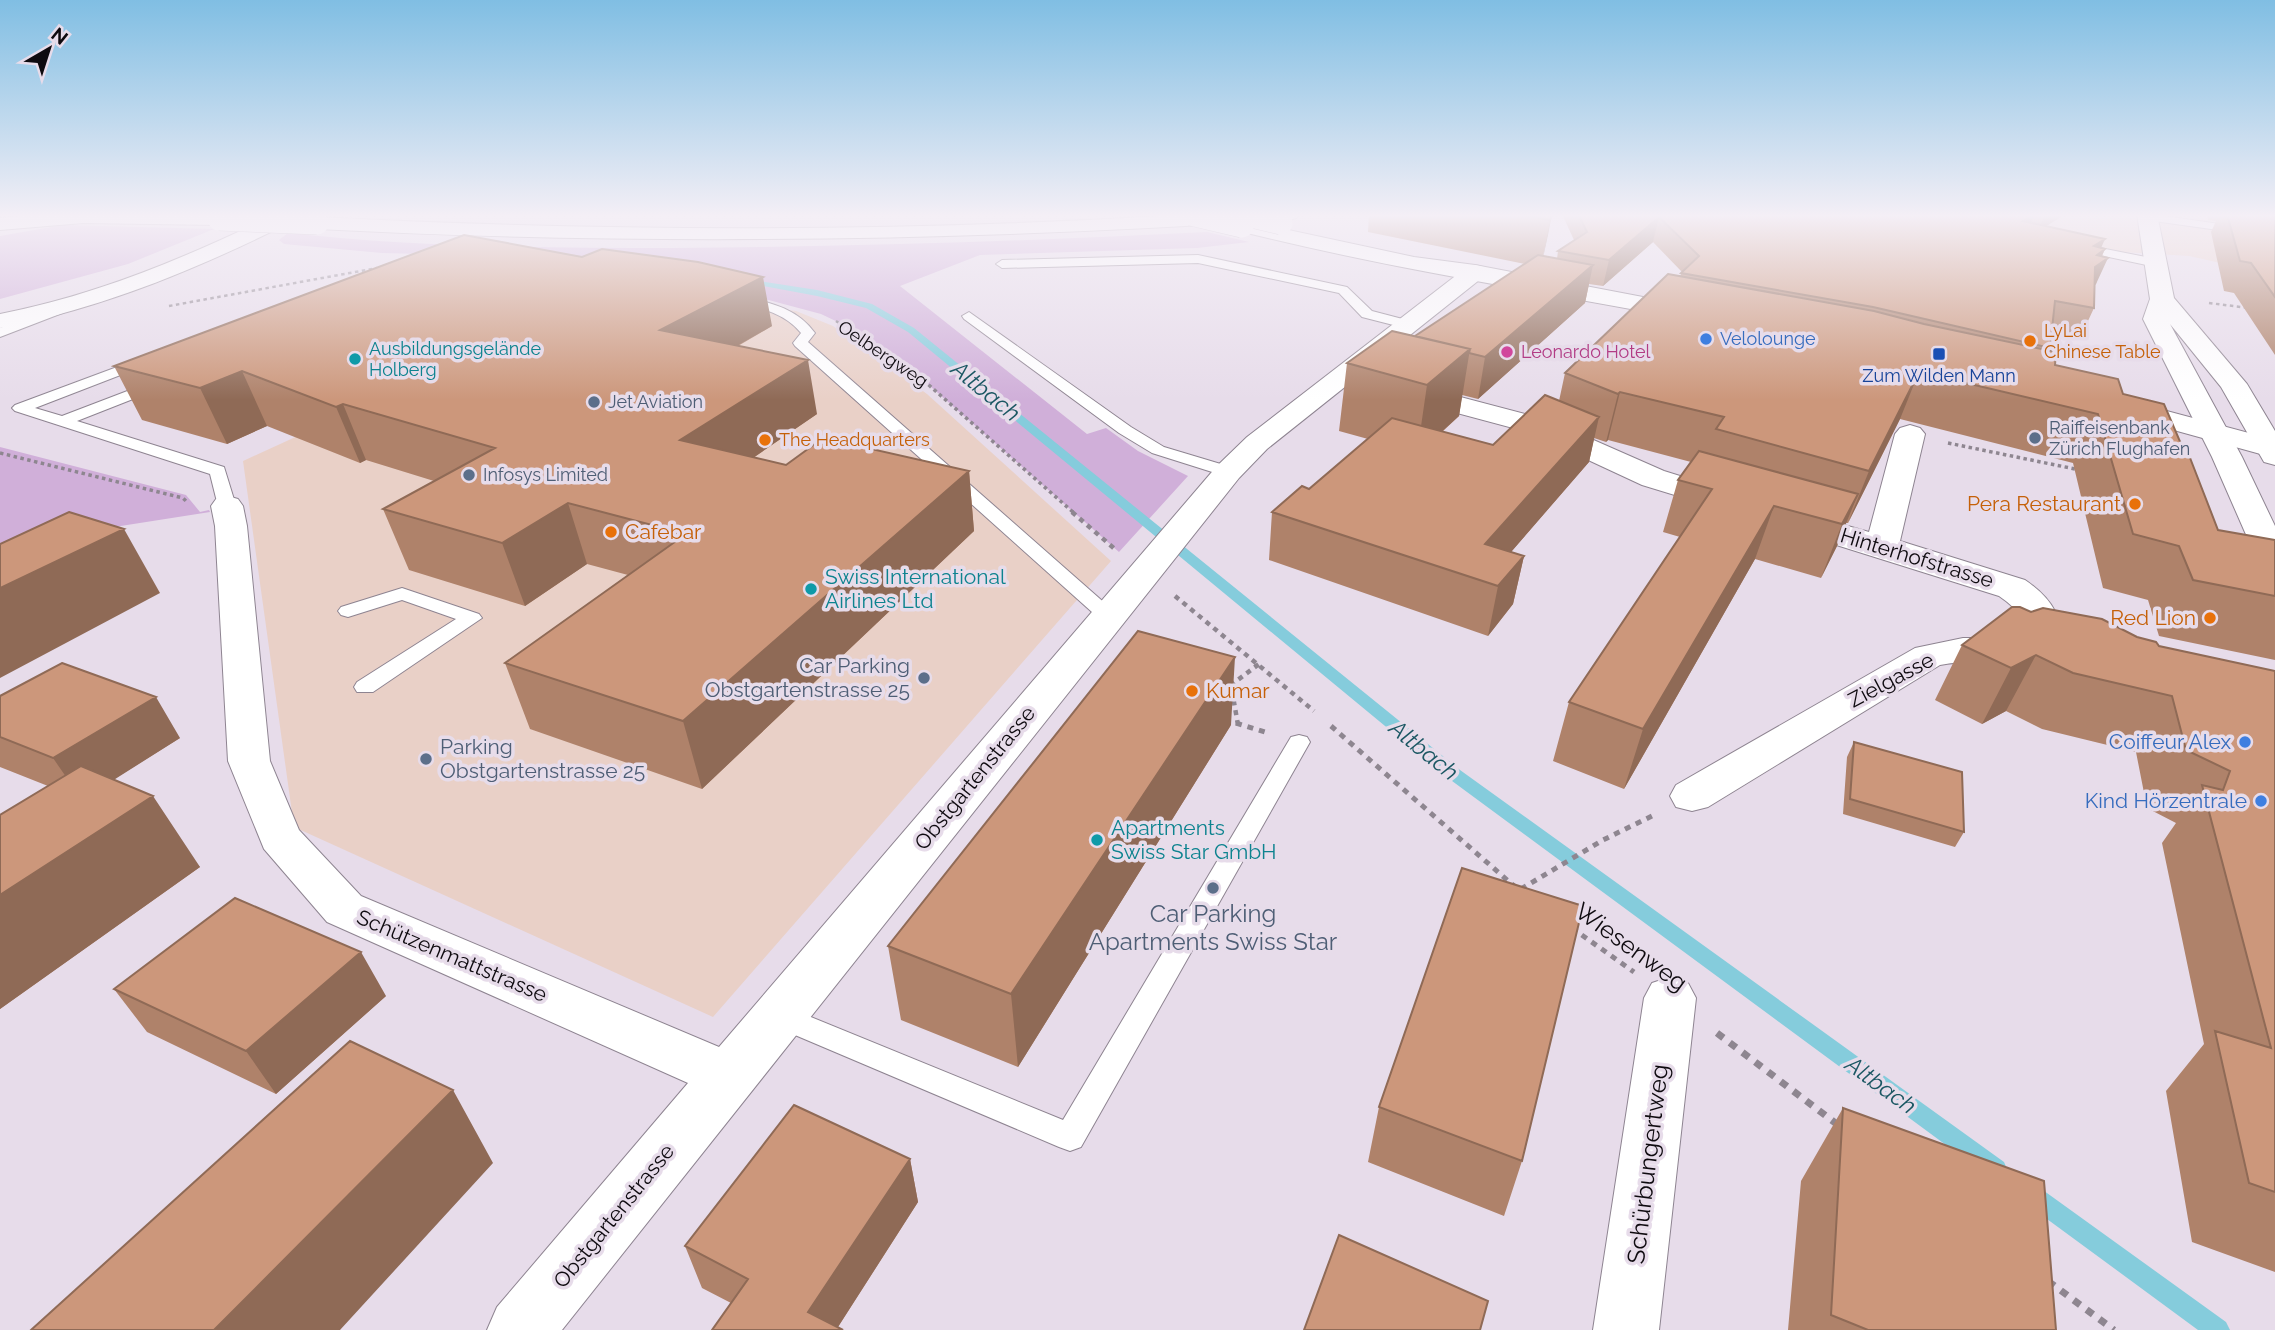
<svg xmlns="http://www.w3.org/2000/svg" width="2275" height="1330" viewBox="0 0 2275 1330" font-family="Raleway,sans-serif">
	<style>
		.commercial { fill: #e9d0c7 }
		.green { fill: #d0afd9 }
		.lines { fill: none; stroke-linecap: round; stroke-linejoin: round }
		.stream { fill: #85ccdc; fill-rule: evenodd }
		.lane-casing { stroke: #8e8491; stroke-width: 2 }
		.street-casing { stroke: #8e8491; stroke-width: 2 }
		.secondary-casing { stroke: #8e8491; stroke-width: 2 }
		.primary-casing { stroke: #8e8491; stroke-width: 2 }
		.highway-casing { stroke: #8e8491; stroke-width: 2 }
		.path-far4 { stroke: #8e8690; stroke-width: 2.5; stroke-dasharray: 3.5 3.5; stroke-linecap: butt }
		.path-far3 { stroke: #8e8690; stroke-width: 3.5; stroke-dasharray: 3.5 3.5; stroke-linecap: butt }
		.path-far2 { stroke: #8e8690; stroke-width: 4.5; stroke-dasharray: 5 5; stroke-linecap: butt }
		.path-far1 { stroke: #8e8690; stroke-width: 5; stroke-dasharray: 6 6; stroke-linecap: butt }
		.path { stroke: #8e8690; stroke-width: 7; stroke-dasharray: 8 8; stroke-linecap: butt }
		.lane { fill: #fff; fill-rule: evenodd }
		.street { fill: #fff; fill-rule: evenodd }
		.secondary { fill: #fff; fill-rule: evenodd }
		.primary { fill: #fff; fill-rule: evenodd }
		.highway { fill: #fff; fill-rule: evenodd }
		.secondary-bridge-casing { stroke: #8e8491; stroke-width: 24; stroke-linecap: butt }
		.highway-bridge-casing { stroke: #8e8491; stroke-width: 24; stroke-linecap: butt }
		.secondary-bridge { stroke: #fff; stroke-width: 23 }
		.highway-bridge { stroke: #fff; stroke-width: 23 }
		.wall { fill: #af826a; fill-rule: evenodd }
		.shaded-wall { fill: #8f6a56 }
		.building { fill: #cc977b; stroke: #8f6a56; stroke-width: 2 }
		.shop-dot { fill: #3f7fe0; stroke: #e7dcea; stroke-width: 2.5 }
		.food-dot { fill: #e8710a; stroke: #e7dcea; stroke-width: 2.5 }
		.hotel-dot { fill: #d1479c; stroke: #e7dcea; stroke-width: 2.5 }
		.transit-dot { fill: #1a4fb4; stroke: #e7dcea; stroke-width: 2.5 }
		.culture-dot { fill: #0f9aa8; stroke: #e7dcea; stroke-width: 2.5 }
		.service-dot { fill: #5c6f8a; stroke: #e7dcea; stroke-width: 2.5 }
		.labels { text-anchor: middle; stroke-width: 7; stroke-linejoin: round; paint-order: stroke }
		.far-food-label { font-size: 18px; fill: #c56008; stroke: #e7dcea; text-anchor: start }
		.far-shop-label { font-size: 18px; fill: #366cbe; stroke: #e7dcea; text-anchor: start }
		.far-culture-label { font-size: 18px; fill: #0d838f; stroke: #e7dcea; text-anchor: start }
		.far-hotel-label { font-size: 18px; fill: #b23c85; stroke: #e7dcea; text-anchor: start }
		.far-street-label { font-size: 18px; fill: #0e0a0f; stroke: #e7dcea }
		.far-transit-label { font-size: 18px; fill: #164399; stroke: #e7dcea }
		.far-service-label { font-size: 18px; fill: #4e5e75; stroke: #e7dcea; text-anchor: start }
		.food-label { font-size: 21px; fill: #c56008; stroke: #e7dcea; text-anchor: end }
		.street-label { font-size: 21px; fill: #0e0a0f; stroke: #e7dcea }
		.culture-label { font-size: 21px; fill: #0d838f; stroke: #e7dcea; text-anchor: start }
		.service-label { font-size: 21px; fill: #4e5e75; stroke: #e7dcea; text-anchor: end }
		.shop-label { font-size: 21px; fill: #366cbe; stroke: #e7dcea; text-anchor: end }
		.water-label { font-size: 23px; font-style: italic; fill: #1b5763; stroke: #e7dcea }
		.near-service-label { font-size: 24px; fill: #4e5e75; stroke: #e7dcea }
		.near-street-label { font-size: 24px; fill: #0e0a0f; stroke: #e7dcea }
	</style>
	<rect width="100%" height="100%" fill="#e7dcea"/>
	<!-- commercial -->
	<path class="commercial" d="M1943,214h332v61l-86,-19 -83,-5z
		M607,294l131,9 58,8 37,15 94,68 184,167 -398,456 -419,-190 -51,-366z"/>
	<!-- green -->
	<path class="green" d="M63,225l151,4 -86,35 -128,35v-63z
		M1207,232l42,10 -52,6 -217,7 -80,31 187,148 19,-6 32,23 50,25 -69,76 -197,-173 -80,-55 -21,-10 -64,-17 -291,-42 -84,-2 -98,-9 -5,-4 9,-7c128,14 256,15 385,15 178,-1 356,-7 534,-16z
		M0,447l186,48 14,17 9,-2 1,2 -134,21 -76,35z"/>
	<g class="lines">
		<!-- stream -->
		<path class="stream" d="M745,279l72,11 55,14 42,24 546,442 544,392 3,7 -3,7 -8,3 -8,-3 -540,-398 -540,-446 -42,-24 -49,-12 -69,-13h-3z
			M2032,1185l8,3 186,134 4,8h-32l-174,-128 -3,-7 3,-7z"/>
		<defs>
			<path id="lane" d="M2150,214l125,18v6l-128,-18 -6,-3z
				M2075,243l81,16 6,4 -6,4 -85,-18 -2,-2z
				M1198,255l149,32 25,24 42,11 2,3 -7,4 -47,-12 -23,-24 -141,-30 -196,5 -6,-4 6,-4z
				M742,296c29,7 55,12 73,37l-7,9 308,271 3,4 -3,4h-14l-307,-275 -2,-3 8,-10c-16,-20 -40,-25 -64,-30v-6z
				M60,305l5,1v6l-65,25v-9z
				M969,312l162,115 33,20 70,21 2,4 -8,5 -76,-24 -33,-20 -155,-114 -2,-3z
				M144,357l7,4 -2,3 -114,44 27,8 89,-34h10l2,3 -2,3 -84,33 147,46 12,39 -3,4 -6,1 -9,-5 -8,-32 -195,-63 -3,-3 3,-3z
				M402,588l77,26 3,4 -109,74h-16l-3,-5 3,-5 99,-63 -54,-19 -54,17 -7,-2 -3,-4 3,-4z
				M1299,735l8,2 3,5 -229,405 -11,4 -11,-4 -290,-123 -4,-8 4,-8 10,-4 284,116 225,-378 3,-5z"/>
			<path id="street" d="M1475,265l8,2 3,5 -3,5 -216,172 -28,29 -677,852h-75l10,-23 191,-224 -361,-161 -63,-73 -36,-88 -13,-235 -4,-20 5,-7 11,-3 11,3 5,7 4,20 23,235 29,69 62,66 358,151 498,-581 30,-29 220,-170z
				M1411,384l137,36 116,51 74,23 5,7 -5,7 -11,3 -85,-26 -114,-53 -127,-34 -4,-6 4,-6z
				M1910,425l10,3 5,6 -25,107 125,39c32,22 35,39 43,75l-6,8 -13,3 -13,-3c-21,-29 3,-40 -37,-67l-220,-69 -4,-7 4,-7 12,-3 78,22 26,-98 5,-6z
				M1963,638h47l13,3 6,8 -6,8c-27,7 -55,2 -83,8l-232,142 -16,4 -16,-4 -6,-11 6,-11 239,-137z
				M1670,977l18,6 8,15 -37,332h-66l51,-332 8,-15z"/>
			<path id="secondary" d="M1242,220l172,37 61,8 215,41 9,2 3,5 -3,5 -9,2c-152,-29 -305,-52 -455,-90l-3,-4 3,-4z
				M2122,399l153,41v18l-163,-45 -4,-6 4,-6z"/>
			<path id="primary" d="M2137,214h20l17,84 73,86 28,47v34l-11,-3 -43,-75 -51,-63 72,133 33,69v46l-12,-3 -5,-7 -46,-105 -69,-138 7,-20z"/>
			<path id="highway" d="M45,214h179l5,5 -3,4 -7,2 -136,-2 -83,7v-12z
				M276,214h26l-3,4c-97,49 -192,89 -299,110v-14c98,-19 187,-57 276,-100z
				M1192,214h107l-3,4 -7,2c-324,21 -647,26 -972,9l-7,-2 -3,-4 3,-4 7,-2c292,15 583,16 875,-3z"/>
		</defs>
		<!-- lane casing -->
		<use href="#lane" class="lane-casing"/>
		<!-- street casing -->
		<use href="#street" class="street-casing"/>
		<!-- secondary casing -->
		<use href="#secondary" class="secondary-casing"/>
		<!-- primary casing -->
		<use href="#primary" class="primary-casing"/>
		<!-- highway casing -->
		<use href="#highway" class="highway-casing"/>
		<!-- path-far4 -->
		<path class="path-far4" d="M2209,303l40,5
			M169,306l208,-38
			M836,321l38,26"/>
		<!-- path-far3 -->
		<path class="path-far3" d="M871,345l51,34 152,134
			M1948,443l132,27
			M0,453l183,45 5,5"/>
		<!-- path-far2 -->
		<path class="path-far2" d="M1072,512l44,38
			M1175,596l139,115
			M1238,725l-7,-40 28,-21"/>
		<!-- path-far1 -->
		<path class="path-far1" d="M1236,723l32,10
			M1331,726l183,160
			M1521,889l82,-49 51,-25
			M1572,928l62,44"/>
		<!-- path -->
		<path class="path" d="M1717,1033l121,92
			M2048,1281l66,49"/>
		<!-- lane -->
		<use href="#lane" class="lane"/>
		<!-- street -->
		<use href="#street" class="street"/>
		<!-- secondary -->
		<use href="#secondary" class="secondary"/>
		<!-- primary -->
		<use href="#primary" class="primary"/>
		<!-- highway -->
		<use href="#highway" class="highway"/>
		<defs>
			<path id="secondary-bridge" d="M1191,214l51,12
				M1243,214l38,9"/>
			<path id="highway-bridge" d="M219,219l98,4"/>
		</defs>
		<!-- secondary-bridge casing -->
		<use href="#secondary-bridge" class="secondary-bridge-casing"/>
		<!-- highway-bridge casing -->
		<use href="#highway-bridge" class="highway-bridge-casing"/>
		<!-- secondary-bridge -->
		<use href="#secondary-bridge" class="secondary-bridge"/>
		<!-- highway-bridge -->
		<use href="#highway-bridge" class="highway-bridge"/>
	</g>
	<!-- wall -->
	<path class="wall" d="M1369,214h183l-9,42 14,3 1,-8 16,-11 -12,-26h504l-20,12 59,23 -3,7 -6,28 -1,1 -1,23 -13,28 -29,-5 -3,19 6,15 68,29 95,136 57,10v120l-116,-24 -11,-36 -45,-12 -30,-125 -173,-44 -52,104h-2l-9,23 -16,32 -66,-19 -131,230 -71,-28 16,-59 111,-165 -17,-5 15,-52 13,-18 -83,-22 -2,2 -12,-4 -5,24 -78,90 13,4 -11,48 -25,32 -219,-76 3,-48 37,-23 59,-50 -29,-8 8,-68 68,-27 110,-72 -157,-32zM1653,242l29,30 -2,4 -115,97 -6,28 -66,44 -51,-13 17,-16 3,-21 16,4 107,-96 4,-19 14,2z
		M2207,214h68v141l-41,-62 -10,-2 -13,-59 5,-11 -8,-1z
		M772,326l-34,20 79,68 -63,43 32,8 183,6 5,60 -272,258 -172,-60 -25,-66 123,-88 -41,-11 -62,42 -116,-36 -26,-61 51,-28 -68,-21 -6,3 -93,-37 -40,18 -85,-24 -28,-54z
		M2031,612l106,25 22,9 116,25v601l-83,-30 -26,-151 38,-47 -42,-201 14,-20 -29,-15 -11,-56 -94,-23 -36,-18 -24,13 -47,-24 27,-55z
		M0,696l180,42 -66,41 86,88 -200,142v-194l48,-29 -48,-19z
		M1231,725l-213,342 -117,-47 -13,-74z
		M1854,742l110,90 -9,15 -112,-33 4,-57z
		M114,989l272,7 -110,98 -129,-62z
		M1379,1107l143,54 -18,55 -136,-54z
		M1843,1108l213,222h-268l13,-149z
		M910,1159l8,43 -80,125 -107,-24 -29,-15 -17,-42z"/>
	<!-- shaded-wall -->
	<path class="shaded-wall" d="M1552,214l-4,21 -7,32 9,-47z
		M2045,214h21l-28,17z
		M2034,215l-10,24 -1,-18z
		M1659,217l-6,25 -50,44 6,-26z
		M2105,239l-7,16 7,-6 -8,17 11,-8 -12,26 -13,10 11,-48z
		M1593,265l-8,38 -107,96 7,-42z
		M763,277l9,49 -99,56 -13,-52z
		M1470,349l-11,67 -42,38 10,-69z
		M808,360l9,54 -122,84 -15,-58z
		M242,371l25,55 -40,18 -27,-56z
		M1919,372l-19,47 -52,104 21,-52z
		M1620,392l-12,48 -2,2 12,-48z
		M343,404l23,56 -6,3 -24,-56z
		M1599,417l-10,45 -104,120v-38z
		M969,471l5,60 -272,258 -19,-68z
		M1858,494l-21,52 -16,32 21,-54z
		M568,503l19,61 -62,42 -23,-63z
		M1774,506l-19,53 -131,230 19,-60z
		M124,529l36,64 -160,85v-90z
		M1524,556l-11,48 -25,32 10,-50z
		M2036,655l-30,56 -24,13 29,-56z
		M1235,657l-4,68 -213,342 -7,-73z
		M156,697l24,41 -98,62 -29,-42z
		M153,796l47,71 -200,142v-114z
		M361,952l25,44 -110,98 -30,-43z
		M453,1090l40,73 -153,167h-126z
		M910,1159l8,43 -82,128 -28,-18z"/>
	<!-- building -->
	<path class="building" d="M1519,214h33l-2,6z
		M1578,214h454l2,1 -11,6 82,18 -11,7 11,3 -8,6 11,3 -13,9 -1,41 -39,-7 -5,47 -177,-41 -192,-34 18,-17 -40,-39 -50,43 -51,-9 29,-19z
		M2227,214h48v83l-24,-34 -11,-2z
		M464,235l118,22 20,-8 96,13 65,15 -103,53 148,30 -128,80 106,25 37,-27 146,33 -286,250 -178,-58 181,-129 -118,-31 -66,40 -119,-34 112,-61 -152,-44 -7,3 -94,-36 -42,17 -86,-22z
		M1538,255l55,10 -108,92 -16,-4 1,-4 -55,-13z
		M1668,274l206,37 50,13 132,28 -1,13 63,14 5,15 41,10 17,40 4,1 33,85 57,10v56l-82,-16 -14,-34 -46,-12 -35,-120 -179,-42 -50,99 -153,-42 8,-12 -104,-25 -2,2 -53,-21z
		M1392,331l78,18 -43,36 -80,-22z
		M1545,395l54,22 -114,127 39,12 -26,30 -226,-74 30,-26 7,3 83,-71 101,27z
		M1699,451l159,43 -16,30 -68,-18 -131,223 -74,-27 143,-213 -34,-9z
		M69,512l55,17 -124,59v-44z
		M2012,607h8l11,5 12,-4 59,11 35,18 19,5 3,4 116,25v521l-26,-9 -34,-152 56,17 -69,-263 21,5 7,-19 -44,-21 -14,-54 -99,-23 -37,-18 -25,13 -49,-23z
		M1138,631l97,26 -224,337 -123,-48z
		M62,663l94,34 -103,61 -53,-21v-41z
		M1854,742l108,30 2,60 -114,-33z
		M81,766l72,30 -153,99v-80z
		M1462,868l121,38 -61,255 -143,-54z
		M235,898l126,54 -115,99 -132,-62z
		M350,1041l103,49 -239,240h-183z
		M794,1105l116,54 -102,153 35,18h-131l36,-51 -63,-33z
		M1843,1108l201,73 12,149h-188l-37,-15z
		M1339,1235l149,66 -8,29h-176z"/>
	<!-- sky -->
	<linearGradient id="sky" x2="0" y2="1"><stop stop-color="#80bee3"/><stop offset="0.54" stop-color="#f4eff6"/><stop offset="1" stop-color="#f4eff6" stop-opacity="0"/></linearGradient>
	<rect width="2275" height="400" fill="url(#sky)"/>
	<!-- markers -->
	<g class="shop-dot">
		<circle cx="1706" cy="339" r="7"/>
		<circle cx="2245" cy="742" r="7"/>
		<circle cx="2261" cy="801" r="7"/>
	</g>
	<g class="food-dot">
		<circle cx="2030" cy="341" r="7"/>
		<circle cx="765" cy="440" r="7"/>
		<circle cx="2135" cy="504" r="7"/>
		<circle cx="611" cy="532" r="7"/>
		<circle cx="2210" cy="618" r="7"/>
		<circle cx="1192" cy="691" r="7"/>
	</g>
	<circle class="hotel-dot" cx="1507" cy="352" r="7"/>
	<rect class="transit-dot" x="1932" y="347" width="14" height="14" rx="3.5"/>
	<g class="culture-dot">
		<circle cx="355" cy="359" r="7"/>
		<circle cx="811" cy="589" r="7"/>
		<circle cx="1097" cy="840" r="7"/>
	</g>
	<g class="service-dot">
		<circle cx="594" cy="402" r="7"/>
		<circle cx="2035" cy="438" r="7"/>
		<circle cx="469" cy="475" r="7"/>
		<circle cx="924" cy="678" r="7"/>
		<circle cx="426" cy="759" r="7"/>
		<circle cx="1213" cy="888" r="7"/>
	</g>
	<g class="labels">
		<!-- far-food labels -->
		<g class="far-food-label">
			<text x="2044" y="337">LyLai<tspan x="2044" dy="21">Chinese Table</tspan></text>
			<text x="779" y="446">The Headquarters</text>
		</g>
		<!-- far-shop labels -->
		<g class="far-shop-label">
			<text x="1720" y="345">Velolounge</text>
		</g>
		<!-- far-culture labels -->
		<g class="far-culture-label">
			<text x="369" y="355">Ausbildungsgelände<tspan x="369" dy="21">Holberg</tspan></text>
		</g>
		<!-- far-hotel labels -->
		<g class="far-hotel-label">
			<text x="1521" y="358">Leonardo Hotel</text>
		</g>
		<!-- far-street labels -->
		<g class="far-street-label">
			<text transform="translate(883 354) rotate(34)" y="6">Oelbergweg</text>
		</g>
		<!-- far-transit labels -->
		<g class="far-transit-label">
			<text x="1939" y="382">Zum Wilden Mann</text>
		</g>
		<!-- far-service labels -->
		<g class="far-service-label">
			<text x="608" y="408">Jet Aviation</text>
			<text x="2049" y="434">Raiffeisenbank<tspan x="2049" dy="21">Zürich Flughafen</tspan></text>
			<text x="483" y="481">Infosys Limited</text>
		</g>
		<!-- food labels -->
		<g class="food-label">
			<text x="2121" y="511">Pera Restaurant</text>
			<text x="625" y="539" text-anchor="start">Cafebar</text>
			<text x="2196" y="625">Red Lion</text>
			<text x="1206" y="698" text-anchor="start">Kumar</text>
		</g>
		<!-- street labels -->
		<g class="street-label">
			<text transform="translate(1917 558) rotate(17)" y="7">Hinterhofstrasse</text>
			<text transform="translate(1891 680) rotate(-28)" y="7">Zielgasse</text>
			<text transform="translate(975 778) rotate(-51)" y="7">Obstgartenstrasse</text>
			<text transform="translate(452 956) rotate(23)" y="7">Schützenmattstrasse</text>
			<text transform="translate(614 1216) rotate(-51)" y="7">Obstgartenstrasse</text>
		</g>
		<!-- culture labels -->
		<g class="culture-label">
			<text x="825" y="584">Swiss International<tspan x="825" dy="24">Airlines Ltd</tspan></text>
			<text x="1111" y="835">Apartments<tspan x="1111" dy="24">Swiss Star GmbH</tspan></text>
		</g>
		<!-- service labels -->
		<g class="service-label">
			<text x="910" y="673">Car Parking<tspan x="910" dy="24">Obstgartenstrasse 25</tspan></text>
			<text x="440" y="754" text-anchor="start">Parking<tspan x="440" dy="24">Obstgartenstrasse 25</tspan></text>
		</g>
		<!-- shop labels -->
		<g class="shop-label">
			<text x="2231" y="749">Coiffeur Alex</text>
			<text x="2247" y="808">Kind Hörzentrale</text>
		</g>
		<!-- water labels -->
		<g class="water-label">
			<text transform="translate(986 391) rotate(39)" y="8">Altbach</text>
			<text transform="translate(1424 750) rotate(39)" y="8">Altbach</text>
			<text transform="translate(1881 1085) rotate(36)" y="8">Altbach</text>
		</g>
		<!-- near-service labels -->
		<g class="near-service-label">
			<text x="1213" y="922">Car Parking<tspan x="1213" dy="28">Apartments Swiss Star</tspan></text>
		</g>
		<!-- near-street labels -->
		<g class="near-street-label">
			<text transform="translate(1631 947) rotate(36)" y="8">Wiesenweg</text>
			<text transform="translate(1648 1164) rotate(-83)" y="8">Schürbungertweg</text>
		</g>
	</g>
	<!-- north arrow -->
	<g transform="translate(49 49) rotate(39)" stroke="#e7dcea" stroke-width="5" paint-order="stroke">
	<path d="M0-5L12 26L0 18L-12 26Z" fill="#0e0a0f"/>
	<text y="-10" font-size="19" font-weight="bold" text-anchor="middle" fill="#0e0a0f">N</text>
	</g>
</svg>
